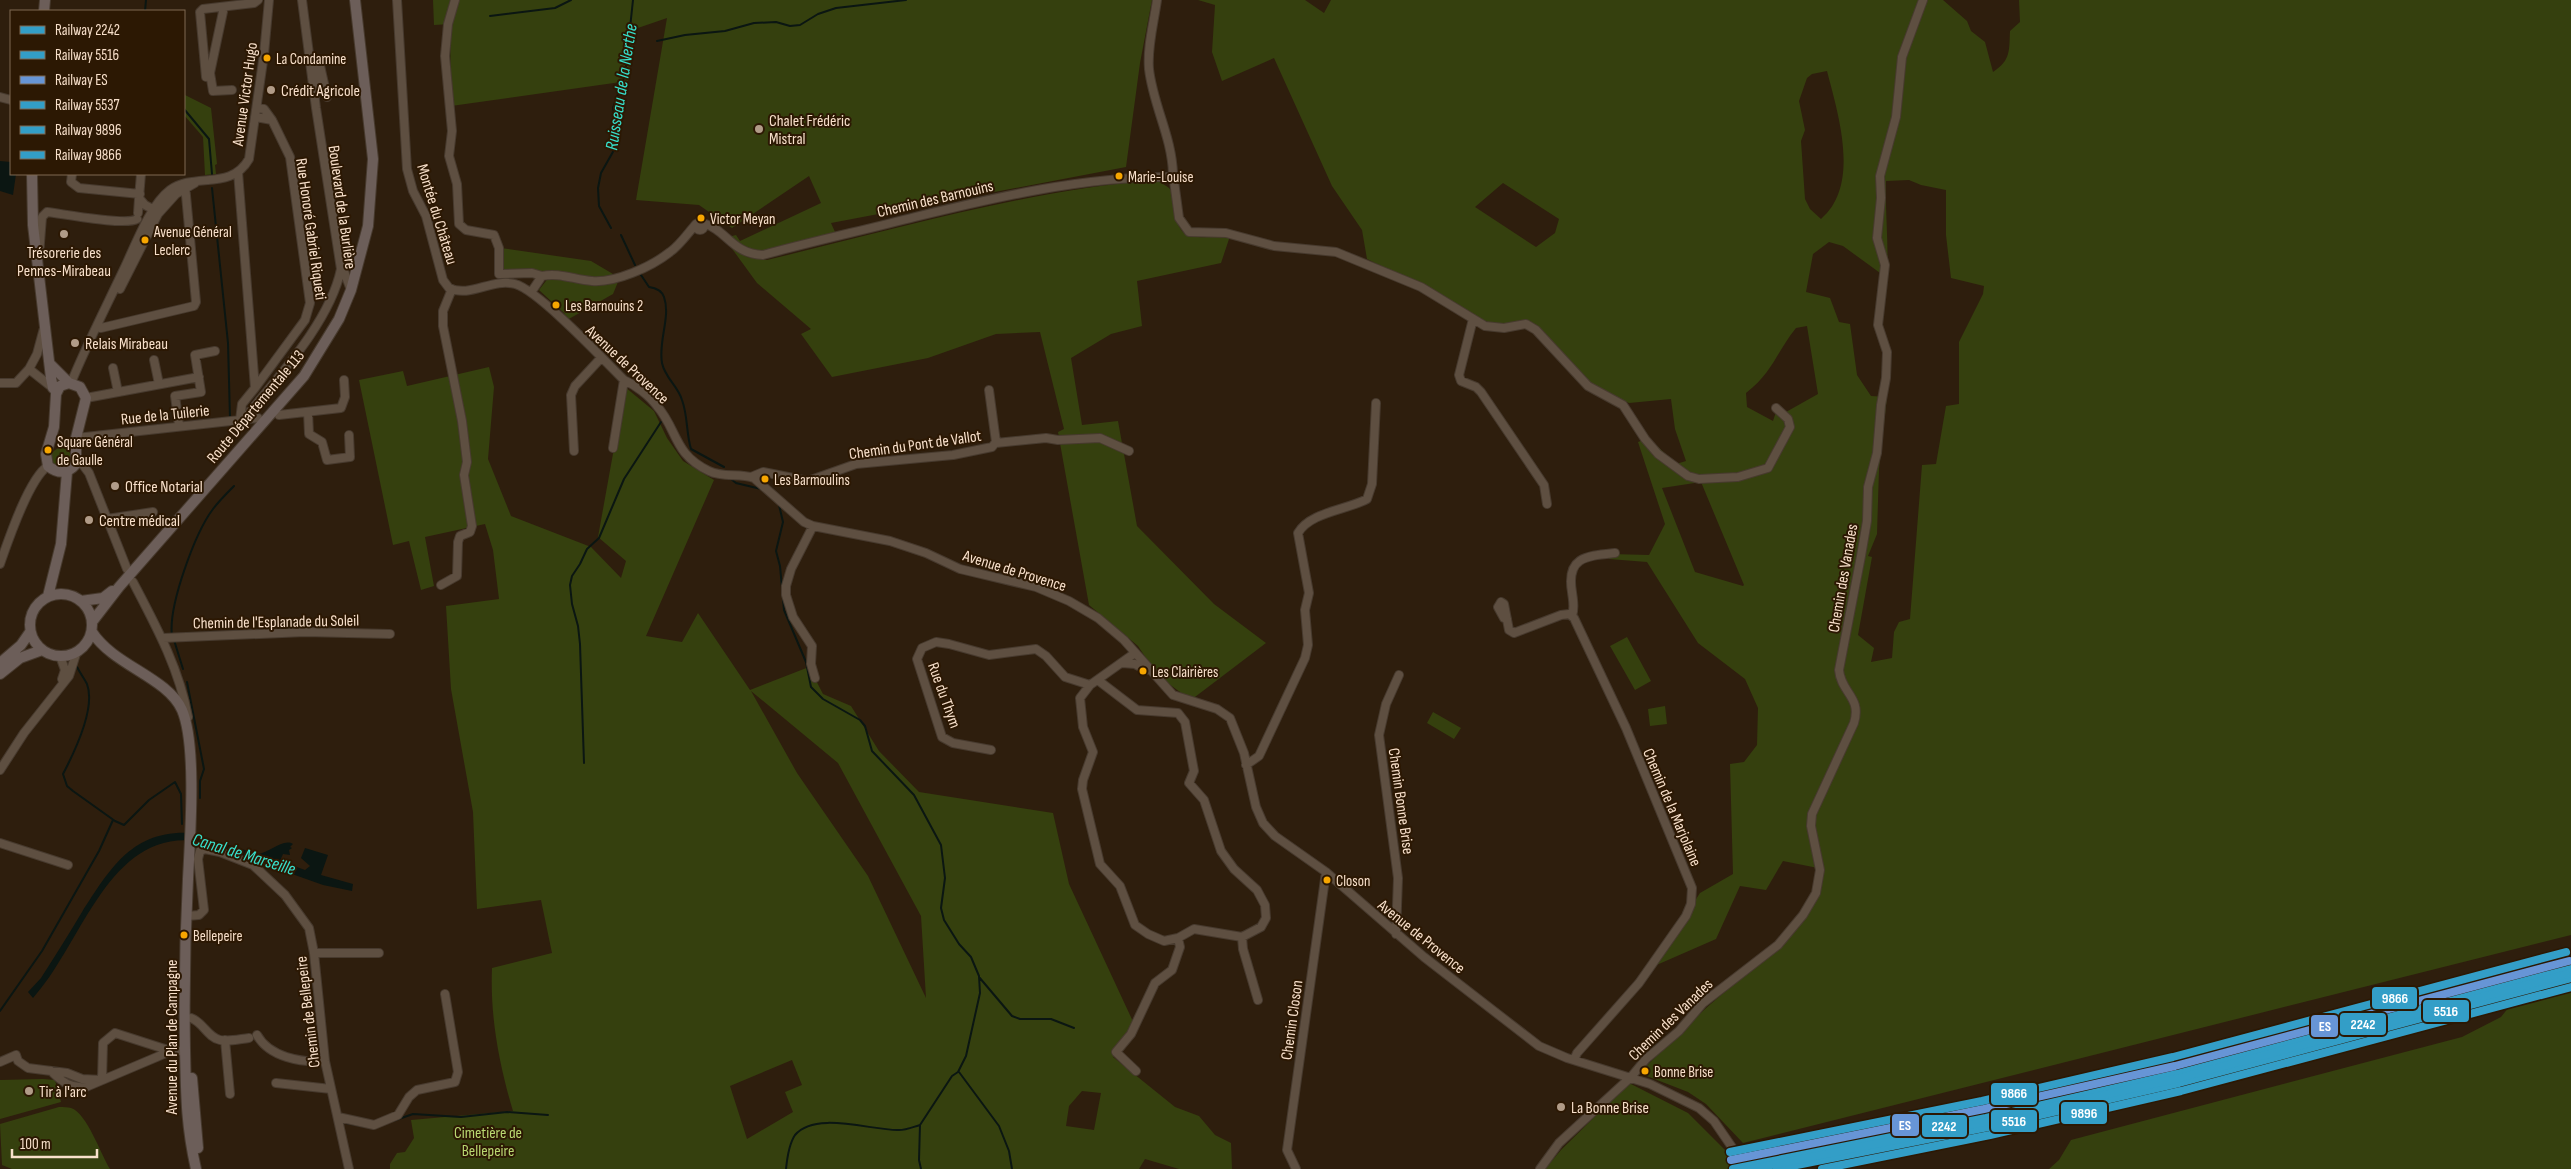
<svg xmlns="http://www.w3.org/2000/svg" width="2571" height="1169" viewBox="0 0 2571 1169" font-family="'Sofia Sans Condensed',sans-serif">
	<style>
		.green { fill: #35400e; fill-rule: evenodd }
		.water { fill: #0b1612 }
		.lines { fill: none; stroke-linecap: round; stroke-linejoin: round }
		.stream { stroke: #0b1612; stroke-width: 2 }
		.minor-casing { stroke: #473a2e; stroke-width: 10 }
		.major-casing { stroke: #473a2e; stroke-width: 12 }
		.minor { stroke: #5e4f41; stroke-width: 8 }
		.major { stroke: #6c5e59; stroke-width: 10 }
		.rail-1-casing { stroke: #2c1803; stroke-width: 11 }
		.rail-2-casing { stroke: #2c1803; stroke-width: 11 }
		.rail-3-casing { stroke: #2c1803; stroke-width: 11 }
		.rail-4-casing { stroke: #2c1803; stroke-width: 11 }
		.rail-5-casing { stroke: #2c1803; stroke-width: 11 }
		.rail-6-casing { stroke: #2c1803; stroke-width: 11 }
		.rail-1 { stroke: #339ec7; stroke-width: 8 }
		.rail-2 { stroke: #339ec7; stroke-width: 8 }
		.rail-3 { stroke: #6795d6; stroke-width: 8 }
		.rail-4 { stroke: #339ec7; stroke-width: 8 }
		.rail-5 { stroke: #339ec7; stroke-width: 8 }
		.rail-6 { stroke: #339ec7; stroke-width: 8 }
		.bus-dot { fill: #f7a600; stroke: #2c1803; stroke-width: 2 }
		.poi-dot { fill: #b19c88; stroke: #2c1803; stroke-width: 2 }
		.labels { text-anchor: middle; stroke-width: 4; stroke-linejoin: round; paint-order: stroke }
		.bus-label { font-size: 15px; fill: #f8e0cb; stroke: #2c1803; text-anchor: start }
		.poi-label { font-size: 16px; fill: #f8e0cb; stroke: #2c1803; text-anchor: start }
		.street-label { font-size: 16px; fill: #f8e0cb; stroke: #2c1803 }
		.park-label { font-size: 16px; fill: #b9d871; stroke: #2c1803 }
		.water-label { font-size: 18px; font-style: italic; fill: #37e0cc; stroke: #2c1803 }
		.line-badge { stroke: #2c1803; stroke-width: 2 }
		.badge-label { font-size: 14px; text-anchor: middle; font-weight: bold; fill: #fff }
	</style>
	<rect width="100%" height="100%" fill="#2e1e0d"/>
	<!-- green -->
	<path class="green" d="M433,0h719l-12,63 -14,104 -295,56 4,9c-21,6 -59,22 -80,19 -10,-2 -19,-8 -27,-14l8,-2 4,6 81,-38 -12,-27 -77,52 -33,-23 -63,-5 31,-182 -32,11 -7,52 -177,25 -1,-82 -16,1z
		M1198,0h107l19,13 7,-13h612l24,21 4,10 14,11 8,30c18,-12 16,-21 17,-41l10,-9 -1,-22h552v935l-828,208 -37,-39 -18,-12 -49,-19 66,-64 93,-81 18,-29 7,-30 -40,-8 -17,29 -26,-4 -24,53 -64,28 48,-74 33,-19 -3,-110 14,-2 13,-17 1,-37 -13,-29 -47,-36 -51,-81 -38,-3 1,-5 39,1 16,-31 -27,-82 11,-4 27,26 10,-3 -11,-32 -4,-30 -42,4 -38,-18 -54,-59 -14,-5 -19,3 -14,-1 -14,-6 -30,-19 -79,-39 -5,-29 -30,-44 -58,-128 -52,23 -10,-29 3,-47zM1827,71c11,43 34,114 -6,148l-11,-10 -5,-10 -4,-58 4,-11 -6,-29 8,-23 5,-4zM1909,180l12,5 25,5v45l5,43 33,8 -1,8 -24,48v62l-13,2 -10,58 -14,1 -12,154 -11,3 -5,10 -2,26 -21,4 3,-14 -16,-13 14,-78 -4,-1 9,-22 2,-65 8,-72 -16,-1 -14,-21 -7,-51 -11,-2 -9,-24 -24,-6 7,-38 16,-12 14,4 44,32c2,-32 -2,-64 -1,-97zM1503,183l56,36 -4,14 -19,14 -61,-40zM1807,326l11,68 -32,18 -8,-6 -5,15 -26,-14 -1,-14c27,-21 30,-40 50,-65zM1701,482l43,103 -1,1 -48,-14 -33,-84z
		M184,89l1,6 26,13 6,56 -2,1 1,9 -11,1 -2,-38 -19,-22z
		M1156,180c4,3 10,5 13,8 13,14 -2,48 29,49 10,1 21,-1 32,-1l-9,27 -84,18 5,45 -31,8 -40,24 11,67 36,-4 19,105 77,78 52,39 -75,57 -33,-24 -20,-30 -49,-41 -31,-173 6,-3 -24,-97 -44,2 -68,24 -96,19 -31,-43 10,-5 -54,-46 -27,-37 17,11 20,3c126,-30 260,-70 389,-80z
		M501,248l90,13 22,13v3c-36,6 -73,-11 -110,-5z
		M549,277l43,8 26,-3 -5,12 -46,26 -3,-7 -25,-23z
		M489,367l5,20 -6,72 23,57 80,31 30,31 5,-17 -28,-24 27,-150 29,24 13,27 16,23 31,19 -68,156 36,6 16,-29 52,77 59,-23 14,27 28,12 28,45 40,41 134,21 16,71 67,144 -9,16 -14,13 62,50 24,9 16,19 16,8 1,26h-53l-34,-10 -6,10h-749v-5l7,-11 8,-1 9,-14 -3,-18 102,-9c-14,-47 -23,-94 -21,-143l60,-15 -11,-53 -64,9 -4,-97 -22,-123 -5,-83 53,-7 -6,-49 -8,-26 -60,13 9,49 -13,4 -12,-49 -16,4 -34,-165 44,-9 4,15zM751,691l87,72 83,153 5,82 -58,-122 -71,-103zM792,1060l10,25 -17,7 8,20 -46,27 -17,-53zM1082,1091l19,2 -7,37 -28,-4 3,-20z
		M61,446l3,3 1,-3 7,10 -3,9 -8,3c-8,-4 -11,-6 -10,-15z
		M1627,637l24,44 -16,9 -25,-44z
		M1665,706l2,18 -17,2 -2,-17z
		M1433,712l28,16 -7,11 -27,-16z
		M2571,986v183h-522l10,-9 12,-20 391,-103 39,-20 12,-15z
		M43,1079l12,1 6,22 -61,17v-39z
		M1629,1083l59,30 39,39 9,17h-191l16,-19z
		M59,1107c4,0 9,0 12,1 16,5 30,47 39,61h-98l-10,-4 -2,-41z"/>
	<!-- water -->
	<path class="water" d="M0,161l11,1v12h5l-3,21 -13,-4z
		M190,833l68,21c11,-1 25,-16 35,-10l-3,3 2,1 -3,2 1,5 -7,-1 -3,7 25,9 5,-4 -9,-8 4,-10 23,7 -7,20 32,9 -1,7 -29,-6 -121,-43c-93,-17 -119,102 -169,156l-5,-6 13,-14c14,-22 28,-44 41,-66 28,-43 50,-82 108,-79z"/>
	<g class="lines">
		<!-- stream -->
		<path class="stream" d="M145,11l1,-11
			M490,16l65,-8 16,-8
			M657,41l28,-6 40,-4 29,-8 22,-1 14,4 10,-1 18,-11 18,-6 70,-8
			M184,109l25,30 3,35
			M212,188l16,155 2,75
			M611,228l-12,-22 -1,-18 3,-15 13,-23 3,-26 -4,-16 12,-33 8,-75
			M621,235l14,30
			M639,272l10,15c7,1 13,4 15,10 7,20 -6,44 -2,66 3,15 16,23 20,37 6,16 4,33 9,49l33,18
			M731,479l5,4 25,6
			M779,505l4,17 -7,29 4,15 4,44 22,52 5,25 12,12 37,21 5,6 7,25 42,44 27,50 4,33 -4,30 3,12 15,24 12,13 8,19 1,17 -14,63 -8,16 -6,4 -32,49c-7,2 -16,6 -23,5 -27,0 -82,-19 -102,5 -6,9 -8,24 -9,34
			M172,636c-4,-30 23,-103 41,-127 6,-8 14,-16 21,-23
			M174,640l9,29
			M77,667c3,6 7,11 10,17 9,24 -13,69 -24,90l4,12 6,5 42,30 9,4 25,-25 26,-18 6,12 1,30
			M187,682l17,87 -4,12v17
			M584,763l-4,-119 -2,-18 -6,-22 -2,-19 2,-9 8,-12 7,-15 12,-11 25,-59 37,-57
			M979,977l33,39 8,3h31l23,9
			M0,1011l42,-60 57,-100 14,-31
			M959,1072l40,54 10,25 3,18
			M393,1121l20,-7 48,3 46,-5 41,3
			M346,1123l20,4
			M920,1125l-1,35 2,9"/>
		<defs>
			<path id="minor" d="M397,0l10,169 6,22 13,25 17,64 6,8c21,10 43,-10 66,-4 23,6 88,75 109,96 11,5 25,15 33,26 21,24 16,48 52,65 14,7 30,2 45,7l50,44 9,4 77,15 36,12 34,16 76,18 33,14 29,17 26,22 49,55 44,14 13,9 14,35 12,54 7,16 12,13 51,36 98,85 115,89 28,12 83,26 49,24 15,13 33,48
				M455,0l-7,24 -3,32 7,75 -3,25 8,28 2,40 7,6 28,5 5,13v26l33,-1 10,3
				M1157,0c-3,22 -10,47 -8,69 4,36 23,68 24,105
				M224,7l-14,66 3,18 19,-1
				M206,77l-6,-65 3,-3 51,-6 4,-3
				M317,80l-1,-16 3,-3 8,36
				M0,97l11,3
				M257,108l7,1 8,11
				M238,172l17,216 -13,16 -2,16
				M72,174l-1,8 8,6 61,6
				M1174,181l5,37 10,14 37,1 48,13 62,6 85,35 64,39 19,2 22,-4 10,6 52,56 35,19 22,34 13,15 30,22 11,3 39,-2 30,-9 22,-41 -2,-8 -12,-11
				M139,198l2,-24
				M138,213l1,-15 6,7 13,7
				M696 226a4 4 0 1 1 8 0a4 4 0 1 1-8 0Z
				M703,223c24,7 29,31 60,32 51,-14 102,-25 152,-38 82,-20 168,-40 252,-40
				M39,255l3,-38 5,-5c17,2 79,14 90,7
				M342,266l9,24
				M120,289l38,-75 18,-20 19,-11
				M532,291l10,-15c17,-4 33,4 50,5 23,2 59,-14 78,-29 10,-7 18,-19 26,-28
				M1473,319l-14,56 2,6 15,6 5,5 63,93 3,19
				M101,328l93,-22 2,-4 -11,-117
				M154,360l5,24
				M113,368l5,24
				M29,369l8,-15 7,-26
				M0,383h16l13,-14 24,19
				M71,383c16,-39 35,-76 53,-114 11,-23 26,-64 46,-79 25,-18 61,1 79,-31l15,-105 5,-54
				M255,388l50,-68 5,-17 -20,-146 -18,-37 -16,-3
				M86,398l113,-21
				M308,412l1,22 13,8 5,18 23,-3 -1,-22
				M279,415l62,-7 4,-11 -1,-17
				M244,419c34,-42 86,-97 97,-150l-25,-161 -14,-108
				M179,425l-4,-29 26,-4 -6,-37 20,-4
				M76,438l182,-20
				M996,443l50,-5 12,2 42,-2 29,13
				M613,448l11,-68
				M574,451l-3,-56 4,-9 26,-28
				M77,457l12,16 38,96
				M751,477l12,-5 45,9 48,-17 97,-9 39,-8 4,-5 -7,-52
				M107,519l46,-7
				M813,526l-22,43 -5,17v9l7,22 19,29 -1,18 4,14
				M0,564c8,-23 29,-86 48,-98
				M133,582c23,44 46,86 55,135
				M441,585l16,-9 1,-34 2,-6 10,-4 2,-6 -8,-51 3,-13 -5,-41 -19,-95v-15l9,-22
				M1572,616c3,-9 1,-15 0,-24 -6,-35 14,-36 43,-39
				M1507,619l-3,-1 -6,-11 3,-5 3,2 5,26 5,3 47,-18 8,-1 5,4 52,110 66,160 -1,16 -5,12 -47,67 -62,70 -3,7
				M163,638l142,-6 85,2
				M60,656l5,14 -3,9
				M1122,663l13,1 11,6
				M1099,681l38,29 41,3 7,9 9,49 -5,12 15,17 17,51 13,18 23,21 8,15 1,13 -5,9 -19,10 -48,-8 -16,9 -14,3 -16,-7 -13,-9 -15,-39 -20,-22 -18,-75 1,-9 10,-28 -10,-25 -3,-29 10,-13 45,-32
				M991,750l-38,-7 -11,-6 -25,-78 5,-11 14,-6 13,2 40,11 47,-6 10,7 19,21 25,8
				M1246,765l13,-9 46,-98 3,-13 -3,-35 4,-17 -11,-60c12,-21 49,-23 69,-34l5,-15 4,-81
				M0,770l24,-37 45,-57 7,-22
				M0,843l68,22
				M187,916l12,-1 5,-5 -6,-51 2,-8 5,-2 15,3 33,13 32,30 24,33 5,25 11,108 24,108
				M1396,934l2,-56 -19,-143 7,-31 13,-29
				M1242,937l1,12 15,51
				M314,953h65
				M191,1018c12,4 16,19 29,22 8,2 20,-1 29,-2
				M257,1035c12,22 44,28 68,26
				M225,1040l5,54
				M0,1062l16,-7 2,6 10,7 39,5 15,6 20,1 1,-37 12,-10 56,18h14
				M51,1071c11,11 20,18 35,16l85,-36
				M1136,1071l-20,-19 15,-18 24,-51 17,-13 8,-23 -2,-9
				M276,1083l55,6
				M338,1117l36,8 24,-10 11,-18 8,-7 38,-8 3,-10 -13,-78
				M1296,1169l-9,-19 39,-278
				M1540,1169l19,-26 72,-66 15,-18 33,-28 24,-28 75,-58 25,-30 13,-22 4,-23 -9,-44 1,-12 42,-91c8,-26 -13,-30 -15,-53l22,-114 6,-35 1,-34 9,-34 4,-48 5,-27 1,-26 -9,-27 7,-60 -8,-27 4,-40 -1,-22 16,-59 6,-60 21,-57"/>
			<path id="major" d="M44,11l1,-11
				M32,174l1,51 18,153 2,10 3,3
				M50,364l19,19
				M69,383l11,4 6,11 -10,40v26c-8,10 -18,10 -28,2l-2,-12 8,-27 2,-33 4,-8z
				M30 625a31 31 0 1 1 62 0a31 31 0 1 1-62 0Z
				M48,596l13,-52 6,-72
				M81,601l22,-3 9,-7
				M92,622l27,-35 185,-211 35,-57 12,-29 17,-64 5,-67 -18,-159
				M92,632c22,34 75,45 90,78 15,35 8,128 6,169 -3,56 -4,114 -3,170 1,45 1,76 11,120
				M0,663l21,-18 9,-13
				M0,674l20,-16 22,-8
				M192,1078l6,70"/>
		</defs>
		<!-- minor casing -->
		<use href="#minor" class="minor-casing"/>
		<!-- major casing -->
		<use href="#major" class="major-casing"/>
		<!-- minor -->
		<use href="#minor" class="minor"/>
		<!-- major -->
		<use href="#major" class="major"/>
		<defs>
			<path id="rail-1" d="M1733,1169l253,-51 191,-44 394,-105"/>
			<path id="rail-2" d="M1777,1169l211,-42 191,-44 392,-105"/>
			<path id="rail-3" d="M1731,1160l253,-51 191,-43 394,-105"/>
			<path id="rail-4" d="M1752,1169l236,-48 191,-43 392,-105"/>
			<path id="rail-5" d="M1822,1169l168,-34 191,-44 390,-104"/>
			<path id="rail-6" d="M1730,1152l252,-51 191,-44 393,-105"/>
		</defs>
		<!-- rail-1 casing -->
		<use href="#rail-1" class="rail-1-casing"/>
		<!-- rail-2 casing -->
		<use href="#rail-2" class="rail-2-casing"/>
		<!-- rail-3 casing -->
		<use href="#rail-3" class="rail-3-casing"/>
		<!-- rail-4 casing -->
		<use href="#rail-4" class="rail-4-casing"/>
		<!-- rail-5 casing -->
		<use href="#rail-5" class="rail-5-casing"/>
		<!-- rail-6 casing -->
		<use href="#rail-6" class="rail-6-casing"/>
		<!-- rail-1 -->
		<use href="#rail-1" class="rail-1"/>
		<!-- rail-2 -->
		<use href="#rail-2" class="rail-2"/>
		<!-- rail-3 -->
		<use href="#rail-3" class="rail-3"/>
		<!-- rail-4 -->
		<use href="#rail-4" class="rail-4"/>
		<!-- rail-5 -->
		<use href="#rail-5" class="rail-5"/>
		<!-- rail-6 -->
		<use href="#rail-6" class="rail-6"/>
	</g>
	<!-- markers -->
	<g class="bus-dot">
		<circle cx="267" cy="58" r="4.5"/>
		<circle cx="1119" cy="176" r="4.5"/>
		<circle cx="701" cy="218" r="4.5"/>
		<circle cx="145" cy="240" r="4.5"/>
		<circle cx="556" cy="305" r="4.5"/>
		<circle cx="48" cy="450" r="4.5"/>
		<circle cx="765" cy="479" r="4.5"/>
		<circle cx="1143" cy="671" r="4.5"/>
		<circle cx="1327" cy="880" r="4.5"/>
		<circle cx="184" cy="935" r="4.5"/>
		<circle cx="1645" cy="1071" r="4.5"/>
	</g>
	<g class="poi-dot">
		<circle cx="271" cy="90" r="5"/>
		<circle cx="759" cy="129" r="5"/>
		<circle cx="64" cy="234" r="5"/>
		<circle cx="75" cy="343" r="5"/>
		<circle cx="115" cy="486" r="5"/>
		<circle cx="89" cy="520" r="5"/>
		<circle cx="29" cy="1091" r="5"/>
		<circle cx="1561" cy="1107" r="5"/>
	</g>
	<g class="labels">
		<!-- bus labels -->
		<g class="bus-label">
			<text x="276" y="64">La Condamine</text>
			<text x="1128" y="182">Marie-Louise</text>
			<text x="710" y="224">Victor Meyan</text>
			<text x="154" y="237">Avenue Général<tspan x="154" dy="18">Leclerc</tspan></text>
			<text x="565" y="311">Les Barnouins 2</text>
			<text x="57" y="447">Square Général<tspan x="57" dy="18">de Gaulle</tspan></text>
			<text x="774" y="485">Les Barmoulins</text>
			<text x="1152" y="677">Les Clairières</text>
			<text x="1336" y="886">Closon</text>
			<text x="193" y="941">Bellepeire</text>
			<text x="1654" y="1077">Bonne Brise</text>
		</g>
		<!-- poi labels -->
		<g class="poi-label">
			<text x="281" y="96">Crédit Agricole</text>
			<text x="769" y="126">Chalet Frédéric<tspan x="769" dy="18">Mistral</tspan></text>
			<text x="64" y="258" text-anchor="middle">Trésorerie des<tspan x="64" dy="18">Pennes-Mirabeau</tspan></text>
			<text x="85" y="349">Relais Mirabeau</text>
			<text x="125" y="492">Office Notarial</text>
			<text x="99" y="526">Centre médical</text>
			<text x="39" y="1097">Tir à l'arc</text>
			<text x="1571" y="1113">La Bonne Brise</text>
		</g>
		<!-- street labels -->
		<g class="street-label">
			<text transform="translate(244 94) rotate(-82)" y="6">Avenue Victor Hugo</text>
			<text transform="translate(935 198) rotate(-13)" y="6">Chemin des Barnouins</text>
			<text transform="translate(343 207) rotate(82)" y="6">Boulevard de la Burlière</text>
			<text transform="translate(438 214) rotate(73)" y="6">Montée du Château</text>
			<text transform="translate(312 229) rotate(82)" y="6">Rue Honoré Gabriel Riqueti</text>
			<text transform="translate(628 364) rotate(43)" y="6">Avenue de Provence</text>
			<text transform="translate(255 406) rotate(-50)" y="6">Route Départementale 113</text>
			<text transform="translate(165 414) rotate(-6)" y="6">Rue de la Tuilerie</text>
			<text transform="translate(915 444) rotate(-8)" y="6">Chemin du Pont de Vallot</text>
			<text transform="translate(1015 570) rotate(17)" y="6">Avenue de Provence</text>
			<text transform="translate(1842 578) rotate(-80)" y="6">Chemin des Vanades</text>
			<text transform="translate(276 621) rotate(-1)" y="6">Chemin de l'Esplanade du Soleil</text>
			<text transform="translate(945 695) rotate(70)" y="6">Rue du Thym</text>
			<text transform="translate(1402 801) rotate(82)" y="6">Chemin Bonne Brise</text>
			<text transform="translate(1673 807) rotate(67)" y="6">Chemin de la Marjolaine</text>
			<text transform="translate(1422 936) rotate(39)" y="6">Avenue de Provence</text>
			<text transform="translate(307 1012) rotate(-97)" y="6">Chemin de Bellepeire</text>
			<text transform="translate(1670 1019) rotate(-44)" y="6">Chemin des Vanades</text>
			<text transform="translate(1291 1020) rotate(-82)" y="6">Chemin Closon</text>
			<text transform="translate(171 1037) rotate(-90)" y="6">Avenue du Plan de Campagne</text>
		</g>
		<!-- park labels -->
		<g class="park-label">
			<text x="488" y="1138">Cimetière de<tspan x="488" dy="18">Bellepeire</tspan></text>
		</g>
		<!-- water labels -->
		<g class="water-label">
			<text transform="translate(621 87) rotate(-81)" y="6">Ruisseau de la Nerthe</text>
			<text transform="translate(244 854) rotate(17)" y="6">Canal de Marseille</text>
		</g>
	</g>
	<g class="line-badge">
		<rect x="2371" y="986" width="47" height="24" rx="5" fill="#339ec7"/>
		<rect x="2422" y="999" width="48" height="24" rx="5" fill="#339ec7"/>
		<rect x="2339" y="1012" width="48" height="24" rx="5" fill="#339ec7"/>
		<rect x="2310" y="1014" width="29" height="24" rx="5" fill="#6795d6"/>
		<rect x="1990" y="1082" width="48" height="24" rx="5" fill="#339ec7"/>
		<rect x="2060" y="1101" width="48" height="24" rx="5" fill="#339ec7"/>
		<rect x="1990" y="1109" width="48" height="24" rx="5" fill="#339ec7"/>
		<rect x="1891" y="1113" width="29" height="24" rx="5" fill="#6795d6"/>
		<rect x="1921" y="1114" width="47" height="24" rx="5" fill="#339ec7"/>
	</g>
	<g class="badge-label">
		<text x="2395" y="1003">9866</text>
		<text x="2446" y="1016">5516</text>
		<text x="2363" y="1029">2242</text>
		<text x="2325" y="1031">ES</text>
		<text x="2014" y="1098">9866</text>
		<text x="2084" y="1118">9896</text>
		<text x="2014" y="1126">5516</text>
		<text x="1905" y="1130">ES</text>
		<text x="1944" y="1131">2242</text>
	</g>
	<!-- legend -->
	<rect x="10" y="10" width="175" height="165" fill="#2c1803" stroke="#7e6853"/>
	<rect x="20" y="26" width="25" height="8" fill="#339ec7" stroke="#7e6853"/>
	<text x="55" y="35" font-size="15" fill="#f8e0cb">Railway 2242</text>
	<rect x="20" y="51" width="25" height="8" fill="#339ec7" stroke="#7e6853"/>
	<text x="55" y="60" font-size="15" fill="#f8e0cb">Railway 5516</text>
	<rect x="20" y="76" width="25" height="8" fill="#6795d6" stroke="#7e6853"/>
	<text x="55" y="85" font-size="15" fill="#f8e0cb">Railway ES</text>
	<rect x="20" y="101" width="25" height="8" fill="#339ec7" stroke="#7e6853"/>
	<text x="55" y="110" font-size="15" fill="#f8e0cb">Railway 5537</text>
	<rect x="20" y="126" width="25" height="8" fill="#339ec7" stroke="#7e6853"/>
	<text x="55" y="135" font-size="15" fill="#f8e0cb">Railway 9896</text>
	<rect x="20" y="151" width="25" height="8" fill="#339ec7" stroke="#7e6853"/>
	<text x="55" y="160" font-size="15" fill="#f8e0cb">Railway 9866</text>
	<!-- scale -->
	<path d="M12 1149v8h85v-8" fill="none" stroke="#f8e0cb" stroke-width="2.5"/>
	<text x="20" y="1149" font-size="15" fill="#f8e0cb" stroke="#2c1803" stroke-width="4" paint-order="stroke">100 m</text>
</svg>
